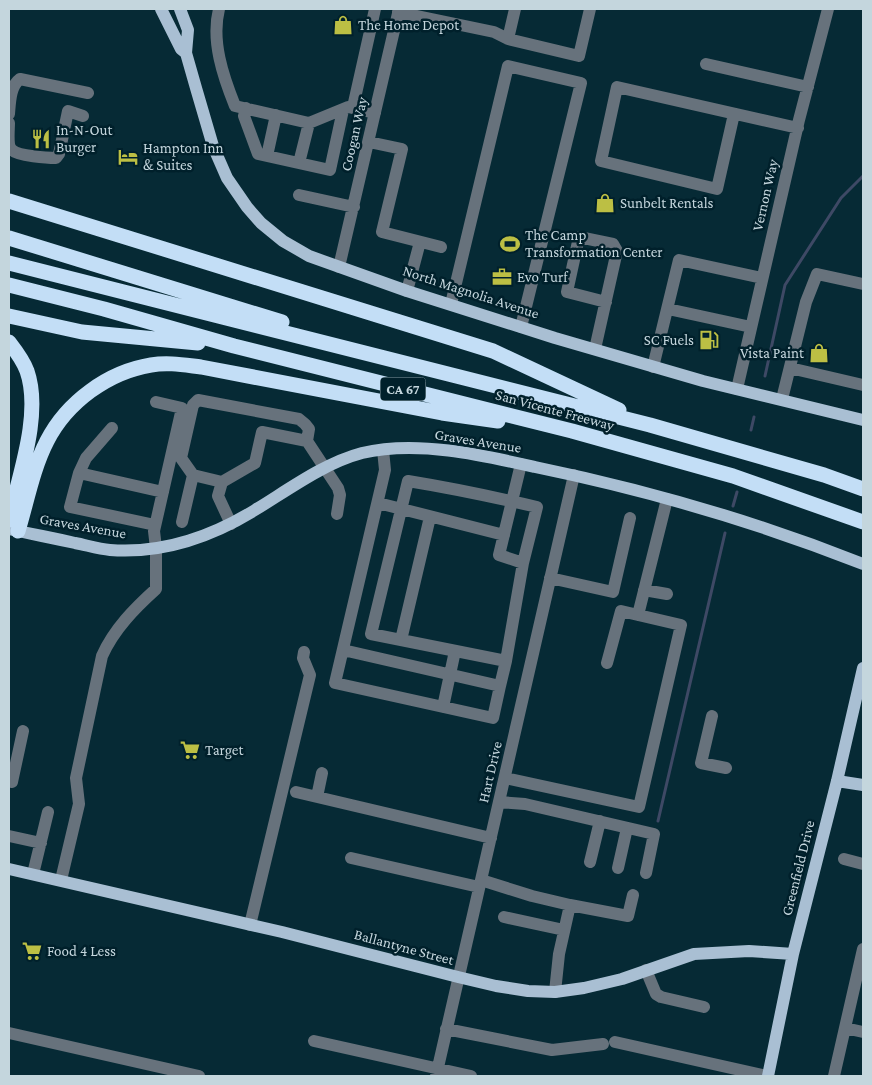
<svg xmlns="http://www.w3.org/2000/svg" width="872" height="1085" viewBox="0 0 872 1085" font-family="'Crimson Pro',serif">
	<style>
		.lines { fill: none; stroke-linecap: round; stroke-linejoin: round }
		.stream { stroke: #3e4965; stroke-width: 3 }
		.minor { stroke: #67727c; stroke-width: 12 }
		.major { stroke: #a9bfd3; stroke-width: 12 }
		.highway { stroke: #c3def6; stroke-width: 15 }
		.labels { text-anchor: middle; stroke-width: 5; stroke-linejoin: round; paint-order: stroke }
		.shield { fill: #00202b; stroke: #899fa8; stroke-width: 1 }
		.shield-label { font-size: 14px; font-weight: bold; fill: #c4d6dd }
		.poi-label { font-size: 15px; fill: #c4d6dd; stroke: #00202b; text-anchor: start }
		.street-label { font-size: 15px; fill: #c4d6dd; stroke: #00202b }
	</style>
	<rect width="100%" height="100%" fill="#062a35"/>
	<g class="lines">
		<!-- stream -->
		<path class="stream" d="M765,376l20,-91 56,-87 22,-22
			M751,430l3,-13
			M733,506l4,-14
			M658,821l67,-288"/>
		<!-- minor -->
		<path class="minor" d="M219,9c-8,32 4,67 16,97l74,17 39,-16 27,6
			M515,9l-7,30 71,17 11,-47
			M398,12l96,20 14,7
			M706,64l102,23
			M353,107l22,-98
			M246,108l-2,8 14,38 72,16 13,-60
			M9,114c1,-11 1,-28 11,-35l68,14
			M734,114l-17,75 -116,-28 16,-74 181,41
			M9,123c0,6 -2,23 3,27 6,6 36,8 44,8l3,-4 9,-43 15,5
			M369,142l33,7 -20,83 59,15
			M267,156l9,-41
			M299,163l10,-40
			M299,195l55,12
			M339,267l60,-258
			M407,291l13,-49
			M451,304l57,-238 73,17 -60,244
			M668,309l83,18
			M595,349l22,-98 -4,-7 -34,-7 -12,55 39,10
			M653,367l26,-107 83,18
			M790,368l73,17
			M737,389l62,-269 29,-111
			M782,399l24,-97 11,-28 46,10
			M112,428l-26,30 -7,15 84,19
			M521,464l-22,91 24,8 14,-56c-43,-10 -86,-19 -129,-26l-37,153 135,27 17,-98
			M79,473l-9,34 85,18
			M193,475l29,7 33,-19 7,-31 45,9
			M222,482l-4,14 13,28
			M378,503l126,32
			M182,522l11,-47 -12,-17 12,-53 5,-5 101,19 6,5 4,5 -2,12 31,47 2,7 -3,19
			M550,578l63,14 17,-74
			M644,590l23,4
			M638,615l29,-116
			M401,640l29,-123
			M343,650l157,36 -7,32 -158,-35 50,-213 -2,-20
			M500,686l6,-25
			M443,707l12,-56
			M712,716l-11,47 25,5
			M505,778l134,29 42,-182 -60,-14 -14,52
			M9,781l3,1 11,-51
			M296,792l195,46
			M317,797l5,-24
			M499,802l26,2 129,30 -8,39
			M9,836l32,7
			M351,858l128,29
			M844,859l19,5
			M590,862l10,-41
			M618,868l9,-40
			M33,874l15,-62
			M61,880l18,-76 -3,-26 26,-122c12,-27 33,-48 54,-67v-41l-2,-17 28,-123 -26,-6
			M481,880l51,16 38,9 -11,49 -4,38
			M570,905l58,11 5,-21
			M504,917l60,13
			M250,925l60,-250 -7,-17 1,-6
			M646,970l10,24 5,3 43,10
			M845,1028l18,4
			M446,1029l106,21 51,-6
			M9,1033l190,43
			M314,1041l157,35
			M615,1042l152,34
			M436,1076l138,-601
			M834,1076l29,-127"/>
		<!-- major -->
		<path class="major" d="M161,9l20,40 5,4
			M180,9l8,21 -2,23 10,35 17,58 14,32 20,29 14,16 22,18 26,15 98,35 148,47 148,43 160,39
			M9,529c22,5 44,9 66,14 11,2 23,6 35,7 53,4 101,-13 145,-40 33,-20 69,-47 107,-57 55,-13 120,2 173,14 112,23 222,55 328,97
			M837,781l26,4
			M9,869l273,63 176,45 38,9 32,5 27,1 29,-4 38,-9 72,-25 55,-3 44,3
			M768,1076l25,-122 44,-173 26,-113"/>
		<!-- highway -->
		<path class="highway" d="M9,201l484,150 126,59
			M9,238l273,84
			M9,263l641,162 174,50 39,14
			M9,285l95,24 130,37 338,85 161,45 130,46
			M9,316l73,16 116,11
			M9,342c7,9 14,18 18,29 15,43 -8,105 -18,149
			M18,531c9,-30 15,-63 29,-90 20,-39 61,-69 104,-76 17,-3 33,0 50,2l241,46 56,8"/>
	</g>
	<!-- icons -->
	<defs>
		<symbol id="shop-bare" viewBox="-9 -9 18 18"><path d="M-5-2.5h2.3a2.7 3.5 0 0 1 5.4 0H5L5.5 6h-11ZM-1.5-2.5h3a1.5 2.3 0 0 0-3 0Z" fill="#bcbf44" stroke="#00202b" stroke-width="2.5" paint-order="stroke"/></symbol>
		<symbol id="restaurant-bare" viewBox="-9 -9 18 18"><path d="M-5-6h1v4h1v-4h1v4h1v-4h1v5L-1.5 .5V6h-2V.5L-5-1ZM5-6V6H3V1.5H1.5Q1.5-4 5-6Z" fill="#bcbf44" stroke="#00202b" stroke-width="2.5" paint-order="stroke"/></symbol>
		<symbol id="hotel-bare" viewBox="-9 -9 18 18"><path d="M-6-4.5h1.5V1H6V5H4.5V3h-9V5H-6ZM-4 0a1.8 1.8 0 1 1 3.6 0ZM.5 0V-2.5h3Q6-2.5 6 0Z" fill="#bcbf44" stroke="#00202b" stroke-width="2.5" paint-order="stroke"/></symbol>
		<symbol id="stadium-bare" viewBox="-9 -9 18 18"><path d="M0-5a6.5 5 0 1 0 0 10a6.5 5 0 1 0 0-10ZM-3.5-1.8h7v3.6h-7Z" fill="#bcbf44" stroke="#00202b" stroke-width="2.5" paint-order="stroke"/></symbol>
		<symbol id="office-bare" viewBox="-9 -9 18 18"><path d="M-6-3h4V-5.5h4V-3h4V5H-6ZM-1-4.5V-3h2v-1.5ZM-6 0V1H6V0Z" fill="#bcbf44" stroke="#00202b" stroke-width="2.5" paint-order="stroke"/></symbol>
		<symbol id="fuel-bare" viewBox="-9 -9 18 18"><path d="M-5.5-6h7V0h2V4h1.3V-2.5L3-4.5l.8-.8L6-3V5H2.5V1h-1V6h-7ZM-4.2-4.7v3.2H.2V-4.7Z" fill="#bcbf44" stroke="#00202b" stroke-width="2.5" paint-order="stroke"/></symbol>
		<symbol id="supermarket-bare" viewBox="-9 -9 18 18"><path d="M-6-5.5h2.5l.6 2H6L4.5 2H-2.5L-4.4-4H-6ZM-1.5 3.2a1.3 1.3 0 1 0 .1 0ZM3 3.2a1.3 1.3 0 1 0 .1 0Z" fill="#bcbf44" stroke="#00202b" stroke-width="2.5" paint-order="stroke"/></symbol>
	</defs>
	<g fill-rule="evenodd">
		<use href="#shop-bare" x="329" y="11" width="28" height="28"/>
		<use href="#restaurant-bare" x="27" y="125" width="28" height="28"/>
		<use href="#hotel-bare" x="114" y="143" width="28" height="28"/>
		<use href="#shop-bare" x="591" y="189" width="28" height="28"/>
		<use href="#stadium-bare" x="496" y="230" width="28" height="28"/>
		<use href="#office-bare" x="488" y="263" width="28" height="28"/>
		<use href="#fuel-bare" x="695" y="326" width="28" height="28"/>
		<use href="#shop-bare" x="805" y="339" width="28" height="28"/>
		<use href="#supermarket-bare" x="176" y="736" width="28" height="28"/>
		<use href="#supermarket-bare" x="18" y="937" width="28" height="28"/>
	</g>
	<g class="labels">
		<!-- shield labels -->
		<rect class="shield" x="380.5" y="377.5" width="45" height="23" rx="4"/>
		<g class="shield-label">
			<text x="403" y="394">CA 67</text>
		</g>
		<!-- poi labels -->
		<g class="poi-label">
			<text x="358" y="30">The Home Depot</text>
			<text x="56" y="135">In-N-Out<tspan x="56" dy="17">Burger</tspan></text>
			<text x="143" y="153">Hampton Inn<tspan x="143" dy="17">&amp; Suites</tspan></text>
			<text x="620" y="208">Sunbelt Rentals</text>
			<text x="525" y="240">The Camp<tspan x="525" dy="17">Transformation Center</tspan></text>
			<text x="517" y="282">Evo Turf</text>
			<text x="694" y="345" text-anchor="end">SC Fuels</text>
			<text x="804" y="358" text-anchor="end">Vista Paint</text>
			<text x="205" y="755">Target</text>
			<text x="47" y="956">Food 4 Less</text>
		</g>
		<!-- street labels -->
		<g class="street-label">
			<text transform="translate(354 134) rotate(-77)" y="5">Coogan Way</text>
			<text transform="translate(765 195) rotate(-77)" y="5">Vernon Way</text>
			<text transform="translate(471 292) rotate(18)" y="5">North Magnolia Avenue</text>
			<text transform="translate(555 410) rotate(15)" y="5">San Vicente Freeway</text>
			<text transform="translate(478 441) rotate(9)" y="5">Graves Avenue</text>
			<text transform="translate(83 526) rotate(10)" y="5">Graves Avenue</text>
			<text transform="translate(490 772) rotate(-77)" y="5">Hart Drive</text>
			<text transform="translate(798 868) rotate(-76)" y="5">Greenfield Drive</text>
			<text transform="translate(404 947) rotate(15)" y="5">Ballantyne Street</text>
		</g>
	</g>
	<!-- border -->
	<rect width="872" height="1085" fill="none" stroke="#c4d6dd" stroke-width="20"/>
</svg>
